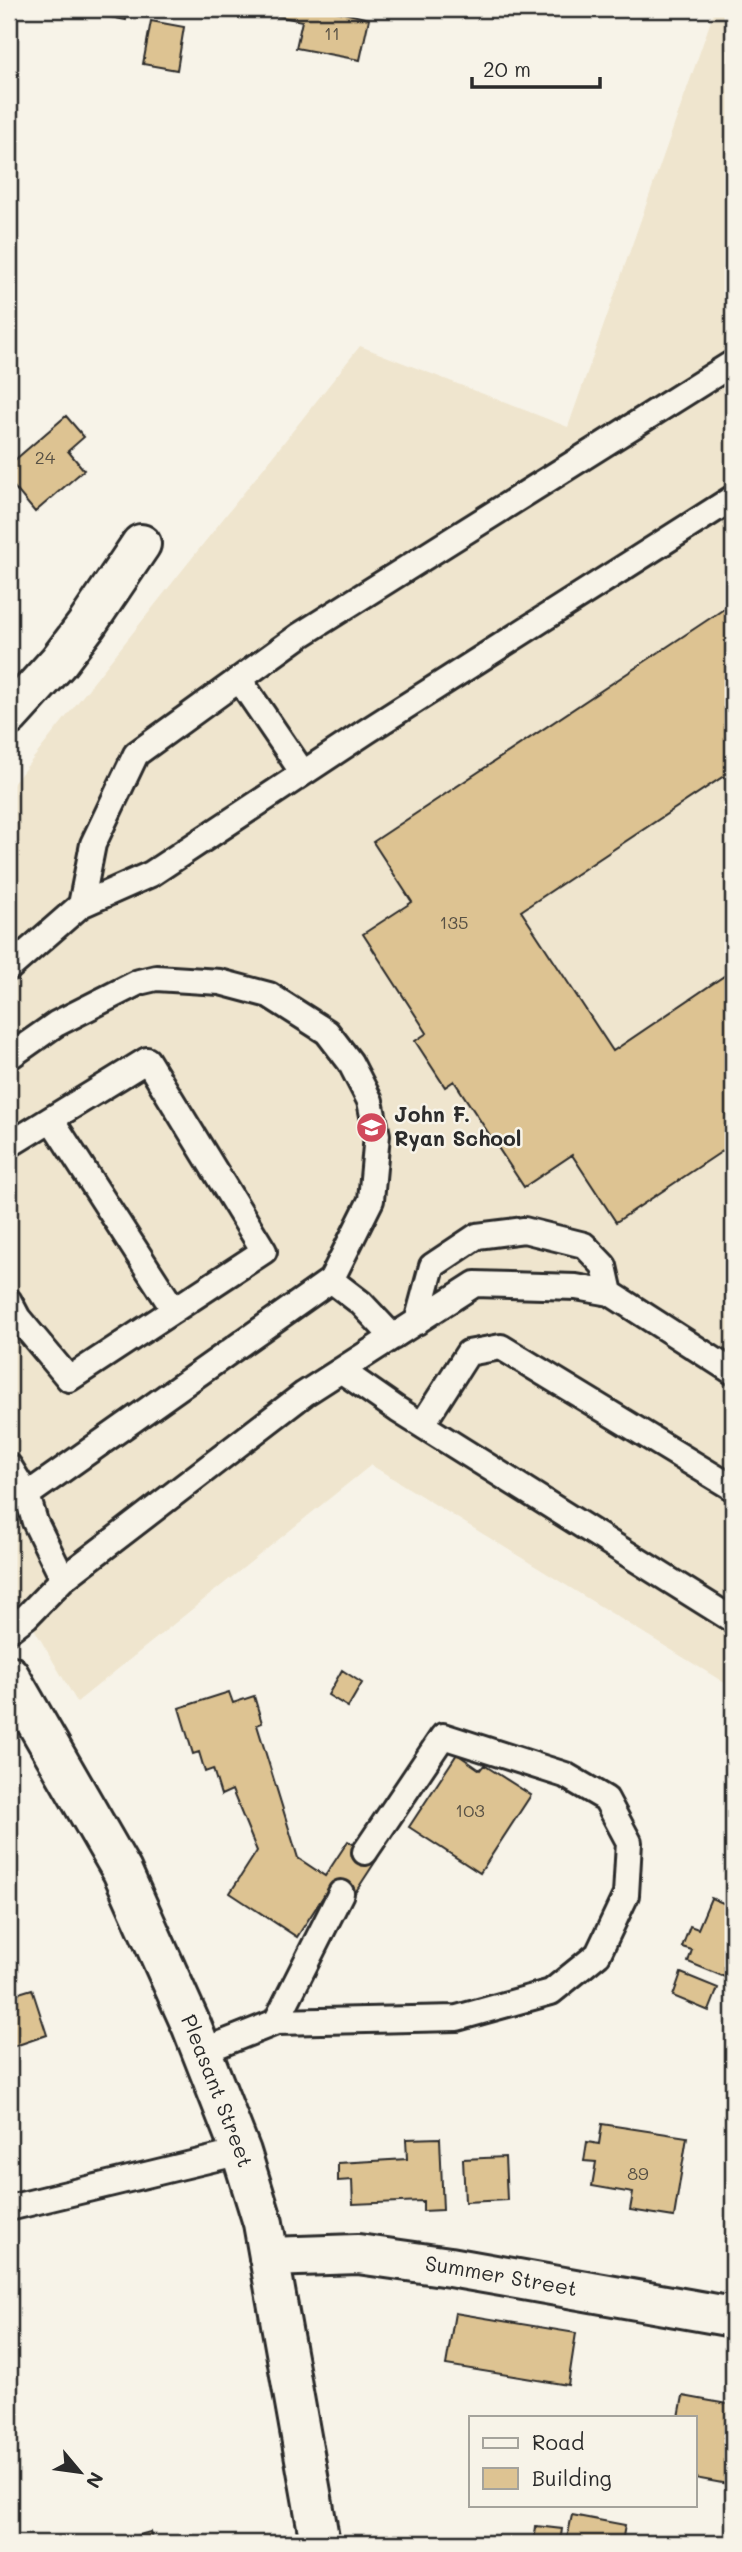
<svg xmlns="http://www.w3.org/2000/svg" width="742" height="2552" viewBox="0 0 742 2552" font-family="Mali,sans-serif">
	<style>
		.built { fill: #efe5ce }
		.building { fill: #ddc392; stroke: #2b2b2b; stroke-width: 2 }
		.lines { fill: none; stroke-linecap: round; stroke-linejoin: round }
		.lane-casing { stroke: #2b2b2b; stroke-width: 30 }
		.street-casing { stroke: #2b2b2b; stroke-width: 44 }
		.secondary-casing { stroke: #2b2b2b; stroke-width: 44 }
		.lane { stroke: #f7f3e8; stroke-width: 24 }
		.street { stroke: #f7f3e8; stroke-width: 38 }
		.secondary { stroke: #f7f3e8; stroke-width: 38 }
		.labels { text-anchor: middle; stroke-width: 5; stroke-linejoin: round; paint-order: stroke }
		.number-label { font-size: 18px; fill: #585145 }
		.poi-label { font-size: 21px; font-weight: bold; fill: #2b2b2b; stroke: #f7f3e8; text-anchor: start }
		.street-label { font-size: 21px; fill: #2b2b2b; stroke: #f7f3e8 }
	</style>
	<rect width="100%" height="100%" fill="#f7f3e8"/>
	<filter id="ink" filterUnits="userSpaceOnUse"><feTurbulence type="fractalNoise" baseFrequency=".0143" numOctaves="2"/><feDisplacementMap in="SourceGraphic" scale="14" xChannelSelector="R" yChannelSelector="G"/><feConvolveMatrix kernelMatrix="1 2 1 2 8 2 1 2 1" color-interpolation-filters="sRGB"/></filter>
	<g filter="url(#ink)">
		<!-- built -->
		<path class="built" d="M715,9h18v1679l-362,-223 -294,237 -68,-116v-797l351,-443 208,81z"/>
		<!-- building -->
		<path class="building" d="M90,9h38l-2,11 -37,-7z
			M253,9h74l42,10 -9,41 -64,-12 6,-27 -50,-10z
			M151,21l33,6 -7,43 -34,-6z
			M66,416l18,21 -16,14 16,19 -49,42 -26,-31v-16z
			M733,603v186l-9,-13 -203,135 92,140 120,-81v174l-117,78 -44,-67 -48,32 -70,-106 -9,6 -30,-46 12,-8 -64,-99 49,-32 -39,-60z
			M342,1670l20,13 -14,24 -20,-12z
			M229,1692l4,11 21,-7 8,27 -5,2 41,133 27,18 23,-35 29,18 -26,40 -21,-13 -33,51 -67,-44 27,-42 -25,-61 -11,5 -8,-26 -8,3 -6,-20 -6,2 -14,-46z
			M457,1754l23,16 4,-5 47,30 -51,78 -71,-46z
			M711,1898l22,9 -1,73 -44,-18 4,-12 -10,-3 8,-21 8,3z
			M681,1973l37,15 -9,23 -36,-15z
			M32,1989l15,46 -38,13v-52z
			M602,2124l85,13 -13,80 -44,-7 3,-17 -41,-7 4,-24 -12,-1 3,-19 12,2z
			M440,2138l3,72 -20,1v-10l-70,3 -1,-24 -14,1v-18l69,-4 -1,-20z
			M505,2157l2,43 -42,2 -2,-43z
			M455,2313l121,20 -8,52 -122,-20z
			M683,2396l50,9v80l-38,-7v-61h-16z
			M572,2515l53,10 -3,18h-56z
			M536,2526l26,3 -2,14h-26z
			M150,2532l3,11h-42z"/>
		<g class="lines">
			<defs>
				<path id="lane" d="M239,679l64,94
					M81,905l12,-61 43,-90 163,-118 434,-273
					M9,968l72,-63 70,-31 216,-143 366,-233
					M9,1057l47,-33 83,-42 17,-4 64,4 49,13 58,37 23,30 20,39 7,34 -6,65 -40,80 -304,215
					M51,1119l123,191
					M9,1145l138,-85 117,191 -195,128 -51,-61 -9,-17
					M331,1280l30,23 32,34
					M417,1322l15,-56 45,-30 47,-6 60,15 20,21 6,27
					M342,1371l56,39 335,210
					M422,1425l46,-72 33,-6 232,141
					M9,1466l18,29 8,27 28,57 -36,37 -18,14
					M63,1579l241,-185 171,-110 101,3 34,6 123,79
					M276,2022l65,-129
					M201,2052l75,-30 181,-4 94,-26 47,-38 28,-59 3,-53 -23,-43 -41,-24 -122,-39 -78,116
					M9,2208l232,-56"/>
				<g id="street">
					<path d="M9,716l50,-55 28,-37 54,-80"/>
					<path id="s1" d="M269,2257l89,-3 92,13 283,50"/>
				</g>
				<g id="secondary">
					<path id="s2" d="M9,1675l113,196 70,156 49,125 22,71 57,320"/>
				</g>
			</defs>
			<!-- lane casing -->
			<use href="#lane" class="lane-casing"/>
			<!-- street casing -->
			<use href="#street" class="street-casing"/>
			<!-- secondary casing -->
			<use href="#secondary" class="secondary-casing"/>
			<!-- lane -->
			<use href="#lane" class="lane"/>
			<!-- street -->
			<use href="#street" class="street"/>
			<!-- secondary -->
			<use href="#secondary" class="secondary"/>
		</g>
	</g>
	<!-- icons -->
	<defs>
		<symbol id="school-disc" viewBox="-11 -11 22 22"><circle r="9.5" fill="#d1495b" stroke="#f7f3e8"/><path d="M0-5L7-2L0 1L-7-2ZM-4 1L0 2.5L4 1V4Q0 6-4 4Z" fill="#fff"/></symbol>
	</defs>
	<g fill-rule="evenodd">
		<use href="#school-disc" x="354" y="1110" width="35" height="35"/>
	</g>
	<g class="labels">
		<!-- number labels -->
		<g class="number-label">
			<text x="332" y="40">11</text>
			<text x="45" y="464">24</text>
			<text x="454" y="929">135</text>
			<text x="470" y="1817">103</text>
			<text x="638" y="2180">89</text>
		</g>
		<!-- poi labels -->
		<g class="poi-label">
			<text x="394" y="1122">John F.<tspan x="394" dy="24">Ryan School</tspan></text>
		</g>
		<!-- street labels -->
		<g class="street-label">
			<text dy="7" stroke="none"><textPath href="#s2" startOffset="466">Pleasant Street</textPath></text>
			<text dy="7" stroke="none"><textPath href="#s1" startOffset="234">Summer Street</textPath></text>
		</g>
	</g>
	<!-- margin -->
	<rect width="742" height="2552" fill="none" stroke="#f7f3e8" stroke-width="35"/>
	<rect x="18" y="18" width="707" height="2517" fill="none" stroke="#2b2b2b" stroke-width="2.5" filter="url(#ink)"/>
	<!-- legend -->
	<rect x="469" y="2416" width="228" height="91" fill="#f7f3e8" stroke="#a5a39c" stroke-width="2"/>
	<rect x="483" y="2438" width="35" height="10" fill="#f7f3e8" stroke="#a5a39c" stroke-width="2"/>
	<text x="532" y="2450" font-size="21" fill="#2b2b2b">Road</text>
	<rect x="483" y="2468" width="35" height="21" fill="#ddc392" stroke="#a5a39c" stroke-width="2"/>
	<text x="532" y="2486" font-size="21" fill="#2b2b2b">Building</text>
	<!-- north arrow -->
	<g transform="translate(80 2472) rotate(119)" stroke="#f7f3e8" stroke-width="5" paint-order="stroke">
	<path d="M0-5L12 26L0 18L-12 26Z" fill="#2b2b2b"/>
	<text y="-10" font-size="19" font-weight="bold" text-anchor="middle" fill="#2b2b2b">N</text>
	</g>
	<!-- scale -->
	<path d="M472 77v10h128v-10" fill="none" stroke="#2b2b2b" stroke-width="3.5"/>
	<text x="483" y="77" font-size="21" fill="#2b2b2b" stroke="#f7f3e8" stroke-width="5" paint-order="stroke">20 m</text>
</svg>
